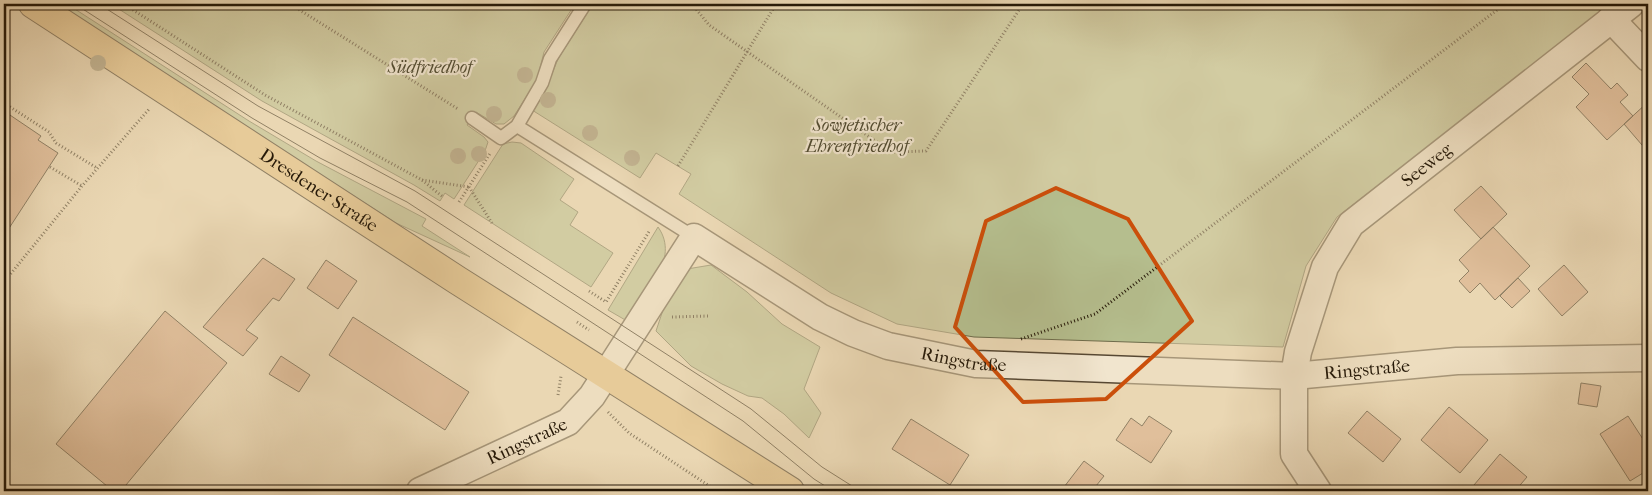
<svg xmlns="http://www.w3.org/2000/svg" width="1652" height="495" viewBox="0 0 1652 495" font-family="'IM FELL French Canon',serif">
	<style>
		.green { fill: #b5be8e; stroke: #6e6c4b }
		.building { fill: #d4a37f; stroke: #261908 }
		.lines { fill: none; stroke-linecap: round; stroke-linejoin: round }
		.lane-casing { stroke: #574833; stroke-width: 15 }
		.street-casing { stroke: #574833; stroke-width: 29 }
		.primary-casing { stroke: #261908; stroke-width: 30 }
		.path { stroke: #261908; stroke-width: 3; stroke-dasharray: 1 2.5; stroke-linecap: butt }
		.lane { stroke: #f1e5ce; stroke-width: 12 }
		.street { stroke: #f1e5ce; stroke-width: 26 }
		.primary { stroke: #e5bc7a; stroke-width: 28 }
		.tram { stroke: #261908; stroke-width: 1 }
		.tree { fill: #968a6b }
		.marked { fill: none; stroke: #cb4f0b; stroke-width: 4; stroke-linejoin: round }
		.labels { text-anchor: middle; stroke-width: 4.5; stroke-linejoin: round; paint-order: stroke }
		.park-label { font-size: 18px; font-style: italic; fill: #514b30; stroke: #f1e5ce }
		.street-label { font-size: 18px; fill: #261908; stroke: #f1e5ce }
	</style>
	<rect width="100%" height="100%" fill="#ead7b3"/>
	<filter id="stains"><feTurbulence type="fractalNoise" baseFrequency=".004" numOctaves="4"/><feColorMatrix values="0 0 0 0 .2 0 0 0 0 .09 0 0 0 0 .02 0 0 0 .5 -.17"/></filter>
	<radialGradient id="worn" r=".72"><stop offset=".6" stop-color="#630" stop-opacity="0"/><stop offset="1" stop-color="#630" stop-opacity=".3"/></radialGradient>
	<!-- green -->
	<path class="green" d="M55,4h12l182,117 67,40 110,58 -4,7 48,31 -74,-34z
		M111,4h464l-31,48 -7,28 -23,36 -10,8h-8l-20,-12 -9,13 17,12 4,5 -3,9 -31,48 -9,-6 -5,8 -26,-16 -152,-84z
		M593,4h1021l-277,213 -31,49 -23,81 -309,-10 -77,-13 -66,-31 -152,-99 12,-20 -35,-21 -16,25 -108,-68 15,-24 11,-27z
		M512,142l9,1 53,36 -14,21 18,12 -8,13 43,28 -22,34 -127,-82 39,-61z
		M658,227c23,32 -14,68 -31,94l-19,-11z
		M711,265l36,27 35,32 38,23 -16,42 17,24 -12,25 -25,-24 -22,-16 -14,-2 -26,-12 -31,-18 -35,-35 10,-30 21,-32z"/>
	<!-- building -->
	<path class="building" d="M1586,63l25,26 6,-6 11,12 -8,7 13,14 -26,24 -31,-33 13,-13 -17,-17z
		M1648,102v50l-24,-28z
		M4,111l37,25 -3,4 20,13 -54,83z
		M1481,186l26,28 -26,25 -27,-29z
		M1493,227l37,39 -35,34 -15,-17 -10,10 -11,-12 10,-10 -10,-11z
		M263,258l32,21 -16,22 -6,-3 -27,32 12,8 -15,18 -40,-29z
		M326,260l31,21 -19,28 -31,-21z
		M1564,265l24,27 -26,24 -24,-27z
		M1518,278l12,13 -18,17 -12,-12z
		M165,311l62,52 -106,128h-8l-57,-47z
		M353,317l116,75 -24,38 -116,-75z
		M281,356l29,19 -11,17 -30,-18z
		M1581,383l20,3 -4,21 -19,-3z
		M1449,407l39,33 -28,33 -39,-33z
		M1367,411l34,28 -18,23 -35,-29z
		M1149,416l23,15 -21,32 -35,-23 15,-22 11,8z
		M1628,416l20,31v23l-18,11 -30,-47z
		M911,419l58,36 -19,30 -58,-36z
		M1500,454l27,23 -12,14h-34l-7,-6z
		M1084,461l20,15 -12,15h-22l-6,-4z"/>
	<g class="lines">
		<defs>
			<path id="lane" d="M472,118l29,20 16,-12 177,111
				M517,126l25,-43 8,-24 35,-55"/>
			<g id="street">
				<path d="M1611,19l37,39"/>
				<path id="s1" d="M420,491l148,-69 24,-26 102,-159 126,80 33,16 35,13 88,18 318,12 163,-15 191,-3"/>
				<path id="s2" d="M1318,491l-24,-37v-78l4,-24 27,-85 26,-43 280,-220"/>
			</g>
			<g id="primary">
				<path id="s3" d="M33,4l424,276 333,211"/>
			</g>
		</defs>
		<!-- lane casing -->
		<use href="#lane" class="lane-casing"/>
		<!-- street casing -->
		<use href="#street" class="street-casing"/>
		<!-- primary casing -->
		<use href="#primary" class="primary-casing"/>
		<!-- path -->
		<path class="path" d="M124,4l141,91 157,85 21,17
			M290,4l168,105
			M692,4l17,21 182,127 35,-1 97,-147
			M4,103l45,29 7,11 41,25
			M678,166l98,-162
			M50,167l32,19
			M422,180l47,7
			M469,187l23,36
			M459,202l32,-50
			M4,282l78,-96 68,-78
			M589,291l17,11 44,-72
			M672,317l37,-1
			M577,322l12,8
			M1021,339l74,-25 410,-310
			M558,395l3,-19
			M608,412l21,21 88,58"/>
		<!-- lane -->
		<use href="#lane" class="lane"/>
		<!-- street -->
		<use href="#street" class="street"/>
		<!-- primary -->
		<use href="#primary" class="primary"/>
		<!-- tram -->
		<path class="tram" d="M75,4l177,114 68,40 87,44 336,219 71,58 19,12
			M99,4l159,102 157,85 336,218 71,58 38,24"/>
	</g>
	<!-- trees -->
	<g class="tree">
		<circle cx="98" cy="63" r="8"/>
		<circle cx="525" cy="75" r="8"/>
		<circle cx="548" cy="100" r="8"/>
		<circle cx="494" cy="114" r="8"/>
		<circle cx="590" cy="133" r="8"/>
		<circle cx="479" cy="154" r="8"/>
		<circle cx="458" cy="156" r="8"/>
		<circle cx="632" cy="158" r="8"/>
	</g>
	<!-- marked area -->
	<path d="M0 0H1652V495H0ZM1056,188l72,31 64,102 -86,78 -83,3 -68,-75 31,-106z" fill="#ead7b3" fill-opacity=".55" fill-rule="evenodd"/>
	<path class="marked" d="M1056,188l72,31 64,102 -86,78 -83,3 -68,-75 31,-106z"/>
	<g class="labels">
		<!-- park labels -->
		<g class="park-label">
			<text x="430" y="73">Südfriedhof</text>
			<text x="857" y="131">Sowjetischer<tspan x="857" dy="21">Ehrenfriedhof</tspan></text>
		</g>
		<!-- street labels -->
		<g class="street-label">
			<text dy="6" stroke="none"><textPath href="#s2" startOffset="382">Seeweg</textPath></text>
			<text dy="6" stroke="none"><textPath href="#s3" startOffset="341">Dresdener Straße</textPath></text>
			<text dy="6" stroke="none"><textPath href="#s1" startOffset="688">Ringstraße</textPath></text>
			<text dy="6" stroke="none"><textPath href="#s1" startOffset="1092">Ringstraße</textPath></text>
			<text dy="6" stroke="none"><textPath href="#s1" startOffset="118">Ringstraße</textPath></text>
		</g>
	</g>
	<!-- margin -->
	<rect width="1652" height="495" fill="none" stroke="#ead7b3" stroke-width="20"/>
	<rect x="5" y="5" width="1642" height="485" fill="none" stroke="#261908" stroke-width="2.5"/>
	<rect x="10" y="10" width="1632" height="475" fill="none" stroke="#261908"/>
	<rect width="100%" height="100%" filter="url(#stains)"/>
	<rect width="100%" height="100%" fill="url(#worn)"/>
</svg>
